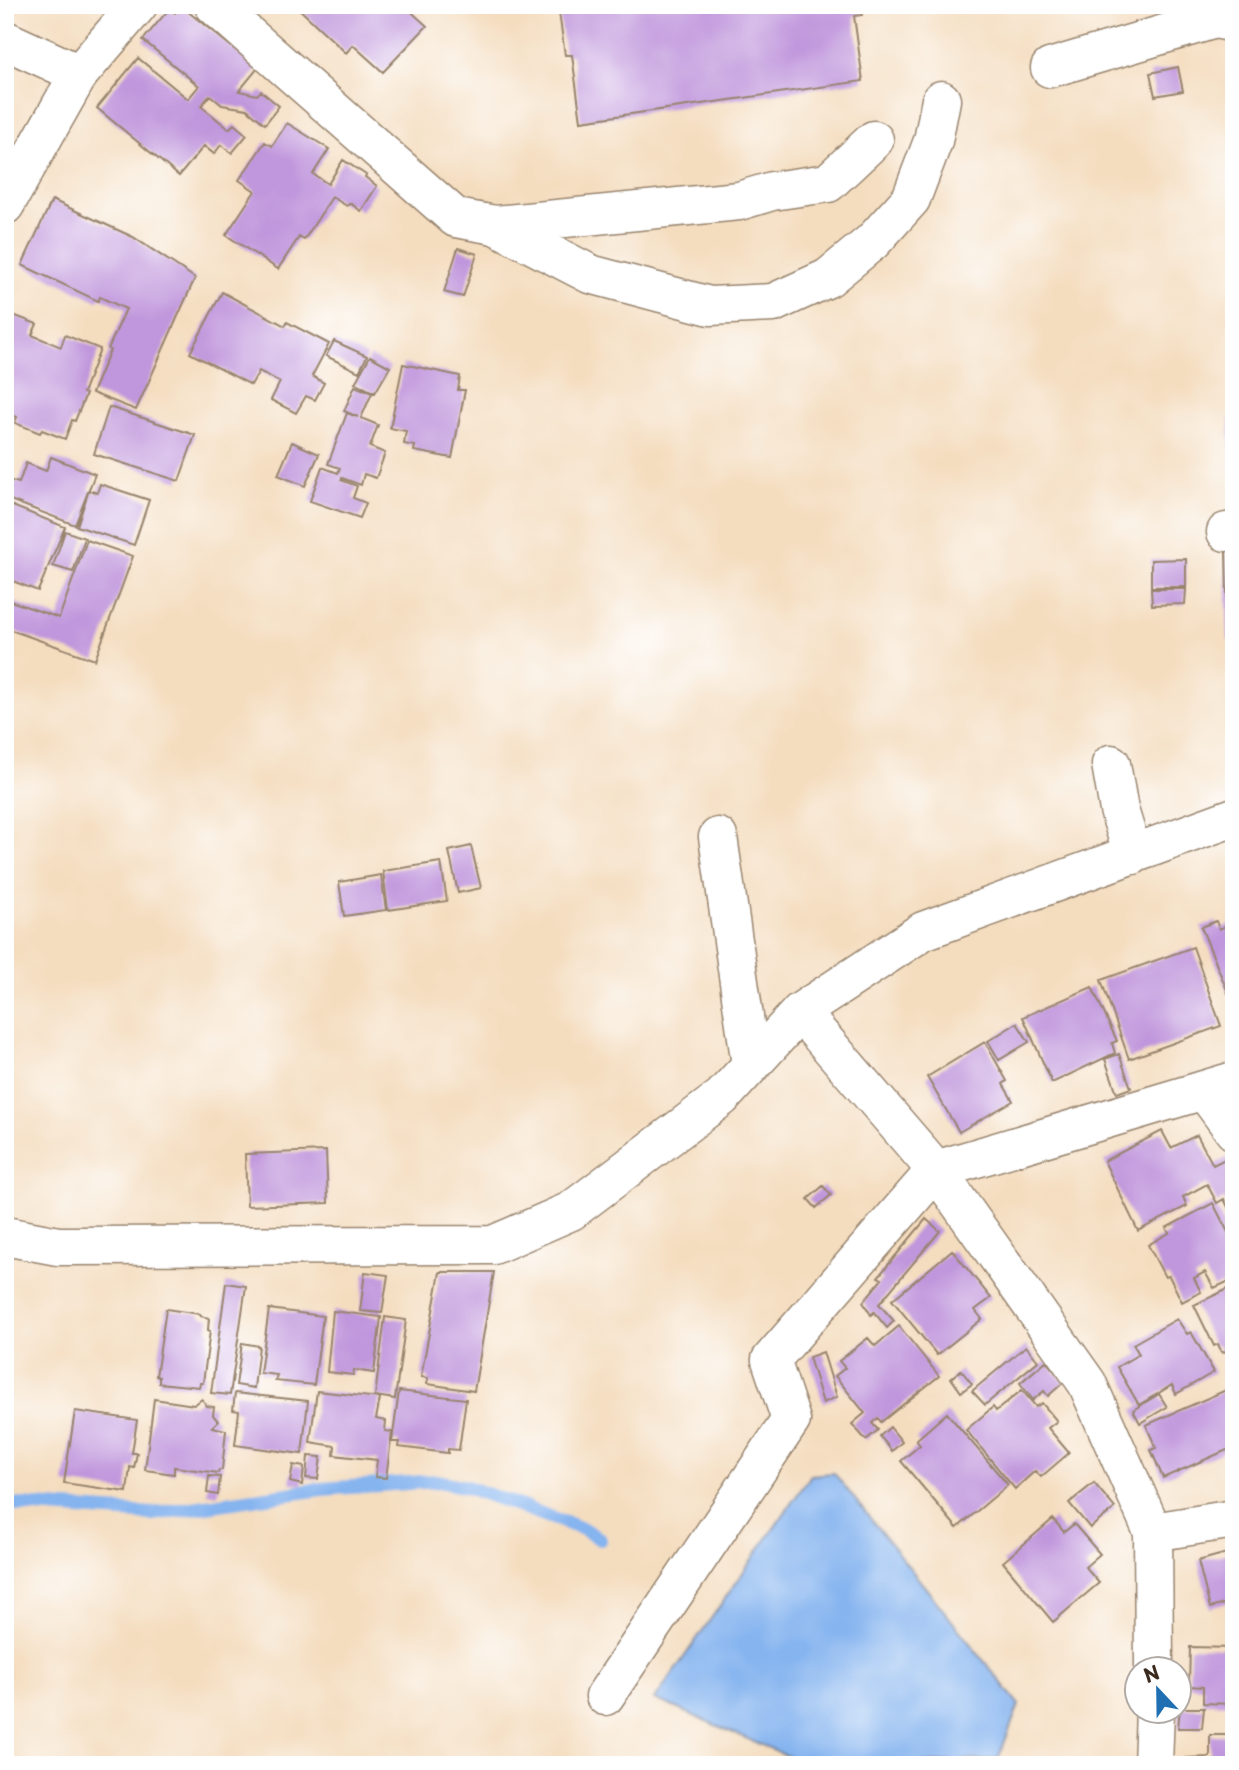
<svg xmlns="http://www.w3.org/2000/svg" width="1239" height="1770" viewBox="0 0 1239 1770" font-family="'Playpen Sans',sans-serif">
	<style>
		.water { fill: #85b4ef; stroke: #606f86; stroke-width: 2 }
		.lines { fill: none; stroke-linecap: round; stroke-linejoin: round }
		.stream { stroke: #85b4ef; stroke-width: 14 }
		.building { fill: #c096dc }
		.minor-casing { stroke: #98846e; stroke-width: 41 }
		.secondary-casing { stroke: #98846e; stroke-width: 41 }
		.minor { stroke: #fff; stroke-width: 38 }
		.secondary { stroke: #fff; stroke-width: 38 }
	</style>
	<rect width="100%" height="100%" fill="#fff"/>
	<filter id="ink" filterUnits="userSpaceOnUse"><feTurbulence type="fractalNoise" baseFrequency=".0143" numOctaves="2"/><feDisplacementMap in="SourceGraphic" scale="14" xChannelSelector="R" yChannelSelector="G"/><feConvolveMatrix kernelMatrix="1 2 1 2 8 2 1 2 1" color-interpolation-filters="sRGB"/></filter>
	<filter id="wash" filterUnits="userSpaceOnUse"><feTurbulence type="fractalNoise" baseFrequency=".00686" numOctaves="4" result="noise"/><feDisplacementMap in="SourceGraphic" scale="28" xChannelSelector="R" yChannelSelector="G"/><feGaussianBlur stdDeviation="1.57" result="paint"/><feColorMatrix in="noise" values="0 0 0 0 0 0 0 0 0 0 0 0 0 0 0 0 0 1.4 0 .05"/><feComposite in="paint" operator="in"/></filter>
	<g filter="url(#wash)">
		<rect width="100%" height="100%" fill="#f4ddbf"/>
		<!-- water -->
		<path class="water" d="M834,1473l185,232 -21,54 -114,6h-76l-153,-66 156,-224z"/>
		<g class="lines">
			<!-- stream -->
			<path class="stream" d="M5,1504l147,10 169,-25 117,-8 29,6 116,42 17,10"/>
		</g>
		<g id="blocks">
			<!-- building -->
			<path class="building" d="M295,5h109l23,21 -44,46 -30,-27 -7,8z
				M558,5h302l2,10 -8,1 9,65 -282,40 -9,-66h-7z
				M181,6l77,62 -19,23 18,4 4,-4 18,15 -14,18 -18,-15 -25,-4 -12,-10 -9,11 28,23 5,-5 13,11 -15,18 -11,-8 -7,9 -10,-8 -25,30 -82,-68 41,-50 50,41 11,-13 -56,-46 26,-31 6,4z
				M1178,67l5,24 -28,5 -5,-23z
				M287,123l42,26 -16,25 15,10 15,-24 23,15 -1,2 12,9 -16,25 -11,-8 -3,3 -15,-9 -28,43 -5,-3 -21,32 -52,-34 29,-44 -16,-11 26,-38 7,4z
				M52,200l81,37 62,41 -59,132 -44,-17 18,-43 -2,-1 18,-40 -26,-12 -2,4 -76,-36z
				M458,248l19,6 -14,43 -19,-5z
				M222,292l63,34 2,-4 42,22 -17,32 12,7 -9,17 -9,-4 -10,17 -25,-13 9,-18 -21,-11 -8,14 -61,-32z
				M5,312l32,12 -5,11 29,12 4,-12 35,14 -17,44 3,1 -11,27 -3,-1 -7,19 -23,-9 -2,3 -25,-10 2,-6 -12,-5z
				M334,341l33,15 -8,16 -33,-16z
				M370,356l20,11 -15,26 -20,-10z
				M403,364l57,12 -2,14h7l-13,68 -38,-7 1,-5 -11,-2 2,-13 -16,-3z
				M355,386l17,7 -11,25 17,7 -8,22 15,6 -9,25 -12,-4 -3,11 -19,-7 -1,2 16,6 -4,12 13,5 -6,15 -50,-17 12,-34 16,6 2,-5 -12,-4 19,-51 11,4 -14,-6z
				M109,407l86,28 -16,46 -85,-27z
				M1229,419l5,1v43h-3z
				M292,442l27,12 -14,32 -27,-11z
				M51,457l44,17 -20,51 -70,-27 3,-18 11,3 7,-20 20,8z
				M100,484l49,16 -15,45 -57,-19 12,-36 8,3z
				M5,503l60,24 -27,64 -33,-13z
				M65,531l20,7 -12,34 -20,-6z
				M87,540l46,16 -38,104 -90,-32v-29l54,19z
				M1226,551h8v89h-6z
				M1186,559v28h-35v-27z
				M1151,589h35l-1,15 -33,1z
				M471,846l10,42 -23,5 -9,-42z
				M441,862l6,39 -59,9 -5,-39z
				M381,875l5,35 -42,6 -5,-34z
				M1216,921l3,8 15,-6v70l-5,2 -28,-68z
				M1193,947l28,79 -92,33 -28,-79z
				M1092,987l25,54 -5,2 3,10 -63,30 -29,-66z
				M1017,1023l12,19 -30,18 -11,-19z
				M985,1042l22,39 -4,3 10,17 -54,31 -32,-55z
				M1119,1054l12,34 -14,5 -12,-34z
				M1162,1131l9,17 26,-13 16,30 16,-8 5,9v45l-3,2 -7,-14 -7,4 -10,-19 -24,13 4,9 -49,25 -34,-70z
				M326,1151l2,52 -81,3 -2,-52z
				M823,1186l8,9 -15,13 -8,-9z
				M1213,1203l18,35 3,-1v42l-20,9 -9,-16 -11,6 7,14 -19,10 -13,-26 -4,1 -17,-32 21,-12 -3,-5z
				M926,1219l14,12 -61,73 15,17 -7,7 -13,-16 -3,3 -8,-13 19,-23 -4,-2z
				M952,1250l39,48 -16,12 7,9 -45,36 -45,-55z
				M365,1272l23,3 -6,38 -22,-2z
				M440,1272h54l-20,119 -47,-7 1,-6 -7,-1z
				M226,1283l20,3 -16,109 -19,-2z
				M1234,1286v61l-12,6 -4,-9 -4,2 -20,-41z
				M166,1309l34,5v2l9,2 -1,12 2,1 -7,52h-3l-1,4 -40,-4v-6l-3,-1z
				M269,1309l54,7 -9,69 -39,-4 2,-6 -17,-2z
				M333,1311l48,6 -7,56 -20,-3 -1,5 -26,-3z
				M385,1317l21,3 -11,79 -20,-3z
				M1177,1319l10,15 4,-2 23,40 -38,22 -4,-9 -33,20 -22,-38 22,-13 -6,-10z
				M899,1326l40,50 -58,46 -3,-4 -6,5 6,7 -12,10 -14,-16 13,-11 -30,-37 10,-8 -6,-7 29,-23 7,8z
				M242,1343l17,3 -5,42 -18,-3z
				M1026,1346l12,15 -53,44 -13,-14z
				M823,1352l14,45 -14,6 -14,-46z
				M1046,1361l18,21 -16,14 -4,-5 -11,9 -13,-17z
				M961,1370l11,14 -11,8 -10,-14z
				M1022,1390l14,17 6,-4 15,18 -9,7 21,25 -28,24 -6,-6 -20,18 -49,-59 27,-23 3,4z
				M1226,1390l8,16v41l-71,31 -12,-28 5,-2 -10,-23z
				M317,1391l63,7 -4,21 10,2 -1,10 7,1 -6,46 -11,-1 2,-17 -43,-5 1,-9 -25,-4z
				M399,1391l67,8 -7,51 -11,-1v4l-50,-6 1,-5h-7z
				M235,1393l73,8 -6,53 -67,-9 4,-34 -6,-1z
				M1159,1394l8,13 -27,16 -7,-13z
				M154,1399l40,6 8,-6 5,7 7,1 -1,8 5,6 -6,6 14,3 -4,40h-3l-1,3 -44,-6v7l-29,-4z
				M75,1411l62,9 -5,33h5l-3,15 -4,-1 -3,25 -63,-9z
				M947,1413l61,72 -51,43 -56,-67 19,-16 -4,-5z
				M890,1427l12,15 -10,9 -12,-15z
				M308,1456l13,1 -3,22 -12,-1z
				M293,1465l11,2 -2,18 -12,-3z
				M209,1476l11,1 -2,18 -11,-2z
				M1094,1483l21,25 -25,20 -21,-25z
				M1053,1519l11,13 10,-8 26,30 -15,13 14,16 -46,39 -50,-60z
				M1234,1551v50l-24,7 -12,-47z
				M1190,1647l44,1v56l-31,-1v-16l-14,-1z
				M1180,1708h24l-2,20h-24z
				M1210,1735h24v30h-48v-7l24,-1z"/>
		</g>
	</g>
	<g filter="url(#ink)">
		<use href="#blocks" fill-opacity="0" stroke="#98846e" stroke-width="2"/>
		<g class="lines">
			<defs>
				<path id="minor" d="M214,5l242,213 39,7 244,-24 33,-10 56,-8 46,-43
					M5,40l74,34
					M1050,68l165,-49 19,4
					M495,225l95,49 120,32 63,-3 55,-25 45,-37 38,-42 22,-58 8,-41
					M1226,532l8,-1
					M1111,764l8,46 14,45
					M718,837l33,228
					M800,1012l136,158 151,213 66,149 1,136
					M1204,1090l30,41
					M5,1236l53,10 435,-1 78,-34 151,-114 78,-85 123,-81 311,-114
					M1153,1532l81,-13
					M605,1696l186,-276 -20,-60 165,-190 298,-89
					M1153,1765l2,-55"/>
				<path id="secondary" d="M5,205l74,-131 59,-69"/>
			</defs>
			<!-- minor casing -->
			<use href="#minor" class="minor-casing"/>
			<!-- secondary casing -->
			<use href="#secondary" class="secondary-casing"/>
			<!-- minor -->
			<use href="#minor" class="minor"/>
			<!-- secondary -->
			<use href="#secondary" class="secondary"/>
		</g>
	</g>
	<!-- margin -->
	<rect width="1239" height="1770" fill="none" stroke="#fff" stroke-width="28"/>
	<!-- north arrow -->
	<g transform="translate(1158 1690) rotate(338)"><circle r="33" fill="#ffffff" stroke="#b1aaa5" stroke-width="2"/>
	<path d="M0-5L12 26L0 18L-12 26Z" fill="#1f6fb2"/>
	<text y="-10" font-size="19" font-weight="bold" text-anchor="middle" fill="#3b2a1e">N</text>
	</g>
</svg>
